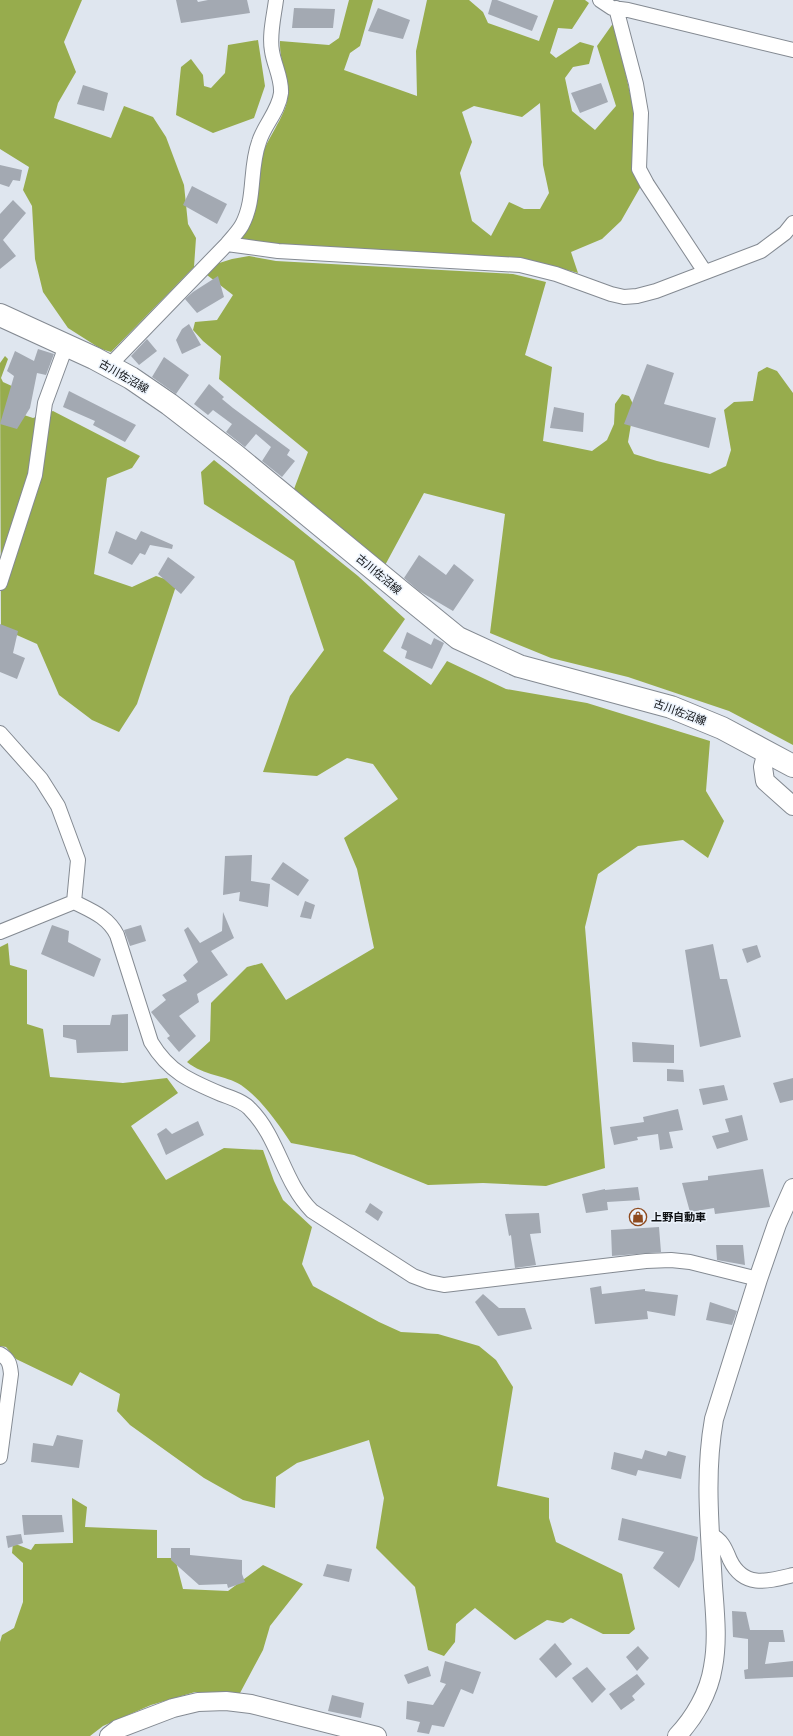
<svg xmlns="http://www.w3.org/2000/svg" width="793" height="1736" viewBox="0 0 793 1736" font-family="'Golos Text','Noto Sans JP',sans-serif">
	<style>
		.forest { fill: #97ac4d; fill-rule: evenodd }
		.building { fill: #a3a9b2 }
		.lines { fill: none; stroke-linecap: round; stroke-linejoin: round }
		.minor-casing { stroke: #848a92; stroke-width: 16 }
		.tertiary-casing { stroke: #848a92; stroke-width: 20 }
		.primary-casing { stroke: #848a92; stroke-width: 24 }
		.minor { stroke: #fff; stroke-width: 14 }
		.tertiary { stroke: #fff; stroke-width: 18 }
		.primary { stroke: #fff; stroke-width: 22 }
		.labels { text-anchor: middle; stroke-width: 3; stroke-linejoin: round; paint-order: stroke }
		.street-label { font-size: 11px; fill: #0e1013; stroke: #ecf3fc }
		.poi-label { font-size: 11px; font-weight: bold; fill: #0e1013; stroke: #ecf3fc; text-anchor: start }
	</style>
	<rect width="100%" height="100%" fill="#dfe6ef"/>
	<!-- forest -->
	<path class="forest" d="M0,0h82l-18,42 12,30 -18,31 -4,15 57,20 13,-32 29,11 13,20 18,48 4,39 8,14 -2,29 -83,85 -10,-3 -33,-21 -25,-36 -8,-33 -3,-53 -9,-16 6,-23 -29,-18z
		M349,0h24l-13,46 -10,7 -6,17 73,26 -1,-45 11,-51h42l14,12 5,11 51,18 15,-41h31l4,3 -17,26 -14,-1 -8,25 6,5 24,-16 14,4 -5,18 -16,3 -8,11 7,33 23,19 21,-24 -19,-60 17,-24 20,89 7,75 -20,35 -19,18 -31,13 7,21 -22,-6 -278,-22 -37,-6 3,-4c6,-26 10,-53 17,-78 6,-17 24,-42 26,-56 3,-21 -8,-39 -7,-60l49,4 10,-7zM540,103l3,62 6,28 -9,16h-16l-15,-7 -18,34 -19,-15 -12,-48 12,-31 -10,-30 12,-6 48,11z
		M258,40l7,46 -11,32 -41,15 -37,-18 5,-48 10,-8 12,16 1,11 7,2 14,-15 3,-28z
		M249,256l27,5 237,13 33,8 -21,73 27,12 -9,74 49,10 15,-11 7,-16 1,-20 7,-10 7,2 5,10 -6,36 6,12 23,7 53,13 16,-8 5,-16 -7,-40 10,-8 19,-1 5,-29 9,-5 10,4 16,22v352l-64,-34 -101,-34 -77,-19 -61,-25 15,-119 -81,-21 -41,76 -89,-80 14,-37 -89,-73 2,-23 -18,-15 -10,-11 2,-8 22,-2 16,-25 -26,-20 9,-11 16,-5z
		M5,356l3,3 -7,19 2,4 11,5 -5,23 24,8 20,-7 87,45 -8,12 -25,10 -13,96 38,13 24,-11 21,7 -40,121 -18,28 -27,-12 -33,-25 -22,-51 -36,-16 -1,-265z
		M214,460l144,116 47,43 -22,32 48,34 16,-24 59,28 81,14 123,38 -4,50 18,30 -16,37 -25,-18 -45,6 -40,28 -13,53 20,241 -59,18 -63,-3 -55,2 -74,-30 -63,-12c-14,-21 -29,-43 -50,-58 -16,-10 -37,-9 -54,-23l23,-21 1,-38 36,-36 15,-4 24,37 88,-52 -17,-79 -13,-31 54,-39 -25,-35 -26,-6 -30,18 -54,-4 27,-76 34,-46 -30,-89 -90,-57 -3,-32z
		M8,943l2,22 17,5v54l16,5 7,48 73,6 44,-5 11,15 -47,33 35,54 58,-32 39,2 11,31 9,19 29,27 -10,37 11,22 66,36 22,10 37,2 41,12 17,14 17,27 -16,99 52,12v20l7,24 66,32 13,55 -6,5h-26l-32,-16 -8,5 -16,-3 -32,20 -40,-32 -19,16 -1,18 -11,14 -16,-6 -13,-63 -39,-39 8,-50 -15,-58 -72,23 -21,14 -1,31 -32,-8 -39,-22 -74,-53 -13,-14 3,-17 -40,-22 -8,14 -56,-27 -10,-12 -6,-1v-399z
		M72,1498l15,9 -2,20 72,3v28h18l8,31 45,2 35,-26 40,19 -33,42 -7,24 -23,43 -45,-1 -44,13 -48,21 -13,10h-90v-94l2,-7 12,-7 9,-26v-39l-11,-10 1,-10 18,7 4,-6 38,-1z"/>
	<!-- building -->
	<path class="building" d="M176,0h21l1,2 10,-2h39l3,13 -69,10z
		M492,0h5l41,16 -6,15 -44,-17z
		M294,8l41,1 -2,19h-41z
		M378,8l32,12 -7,19 -35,-8z
		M601,83l7,19 -28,11 -9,-20z
		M83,85l25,8 -4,18 -27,-7z
		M0,165l22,5 -2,11 -7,-1 -4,7 -9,-3z
		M192,186l35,18 -10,20 -34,-19z
		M13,200l13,13 -23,27 13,16 -16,13v-55z
		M218,276l6,21 -27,16 -12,-14 8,-7z
		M189,324l12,21 -19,9 -6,-14 6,-11z
		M147,339l10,12 -18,14 -8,-9z
		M38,349l16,5 -8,21 -9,-2 -7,35 -13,21 -17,-5 14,-48 -7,-5 8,-20 19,10z
		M164,357l25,18 -13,19 -24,-17z
		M647,364l27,9 -10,31 52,14 -7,30 -85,-24z
		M209,384l15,13 -2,2 11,9 57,42 -3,5 8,6 -13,16 -20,-16 9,-14 -15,-13 -11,13 -19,-15 6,-8 -19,-14 -5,5 -14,-11z
		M69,391l67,34 -11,17 -32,-17 2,-4 -32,-14z
		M554,407l30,6 -1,19 -33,-4z
		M116,531l20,9 5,-9 32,14 -1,4 -22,-4 -5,10 -5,-2 -8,12 -24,-12z
		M419,555l27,20 8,-11 20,16 -21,31 -34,-20 -15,-13z
		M168,557l27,20 -14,17 -23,-20z
		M0,624l18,7 -5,22 12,5 -8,21 -17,-7z
		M407,632l24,13 3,-7 10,5 -12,26 -27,-11 2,-7 -6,-3z
		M252,855l-1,26 19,3 -2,23 -29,-6 1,-9 -17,3 2,-39z
		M283,862l26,18 -11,16 -27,-17z
		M305,901l10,4 -4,14 -11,-2z
		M223,912l11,26 -23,13 17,24 -31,19 2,8 -20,14 17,20 -17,16 -12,-14 3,-2 -19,-24 15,-12 -4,-5 25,-14 -4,-6 15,-13 -14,-32 4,-3 12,16 22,-12z
		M52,925l17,6 -1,11 33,17 -7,18 -53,-23z
		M141,925l5,16 -16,5 -6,-16z
		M713,944l7,35h7l14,58 -41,10 -15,-97z
		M757,945l4,12 -14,6 -5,-14z
		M128,1014v37l-51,2 -1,-13 -13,-3v-12h47l2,-10z
		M632,1042l42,3v18l-41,-1z
		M667,1069l16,1 1,12 -17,-1z
		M793,1078v22l-13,3 -7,-20z
		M724,1085l4,15 -25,5 -4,-16z
		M678,1109l5,21 -14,2 4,16 -13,2 -2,-16 -21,3 1,3 -24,5 -4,-18 34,-5 -1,-5z
		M742,1115l6,25 -31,9 -5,-13 17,-4 -4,-13z
		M198,1121l6,14 -38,20 -9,-21 9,-6 6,6z
		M763,1169l7,38 -55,7 -1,-6 -24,4 -8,-29 26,-3v-4z
		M638,1187l2,13 -33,2 1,8 -22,3 -4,-19 23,-5v1z
		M370,1203l13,9 -5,9 -13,-9z
		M539,1213l2,20 -11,1 6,31 -21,3 -4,-33 -2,1 -4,-22z
		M659,1227l2,25 -49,4 -1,-26z
		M716,1245h27l2,20 -28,-5z
		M601,1286l1,8 43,-5v2l33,4 -3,21 -28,-5 1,8 -53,5 -5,-36z
		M483,1294l16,14h26l7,21 -34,7 -23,-34z
		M710,1302l27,9 -5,14 -26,-5z
		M57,1435l26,5 -4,28 -48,-6 2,-19 20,3z
		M645,1450l21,6 2,-5 18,5 -5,23 -43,-9 -2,6 -25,-7 3,-17 28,7z
		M22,1515h40l2,17 -40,3z
		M622,1518l76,19 -4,23 -15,28 -26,-20 11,-16 -46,-12z
		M21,1534l2,9 -15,5 -2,-12z
		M171,1548h19v7l52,5v14l3,8 -17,6 -1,-4 -28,1 -28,-25z
		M327,1564l25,5 -3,13 -26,-6z
		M732,1611l14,1 4,18h33l2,12h-16l-4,22 28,-3v16l-48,2 -1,-9 4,-1v-30l-15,-2z
		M555,1643l17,21 -16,14 -17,-19z
		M638,1646l11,12 -12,13 -11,-14z
		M445,1661l36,11 -8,22 -12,-5 -17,38 -12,-2 -3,9 -12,-2 3,-10 -14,-3 1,-18 26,4 13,-21 -6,-2z
		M428,1666l3,10 -23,8 -4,-9z
		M587,1667l19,22 -14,14 -20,-25z
		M637,1674l8,10 -13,12 3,4 -14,10 -12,-16z
		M332,1695l32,8 -3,15 -33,-7z"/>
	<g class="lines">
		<defs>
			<path id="minor" d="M600,0l12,8 16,2 165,40
				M616,8l20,76 5,29 -2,56 8,15 58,88
				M227,244l51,7 242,14 36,9 55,20 13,3 13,-1 19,-5 105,-40 24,-18 8,-10
				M109,366l118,-122c5,-6 11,-12 15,-19 14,-26 7,-56 17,-83 5,-17 20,-31 22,-49 1,-15 -7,-28 -9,-42 -3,-16 2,-35 4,-51
				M0,583l35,-108 10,-72 21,-57
				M0,733l41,46 17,27 20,54 -4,42
				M0,932l74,-30c18,9 34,15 43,33l34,107c18,30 39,39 70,52 10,4 22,7 29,15 29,29 33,73 62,102l101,65 16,6 15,3 202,-24 25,-1 19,2 68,17
				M0,1354c9,5 10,10 11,20l-11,83
				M710,1534c12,6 15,14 20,26 14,29 39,21 63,15"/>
			<path id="tertiary" d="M767,751l-4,16 2,14 28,25
				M109,1736l9,-7 55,-21 25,-6 28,-1 25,3 126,32
				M677,1736c17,-18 32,-43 36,-69 5,-26 2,-54 0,-81 -3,-56 -9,-111 1,-167l44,-140 19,-55 16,-36"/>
			<path id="primary" d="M0,315l94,43 37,20 38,26 66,51 170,140 53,43 61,28 152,41 51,21 71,38"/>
		</defs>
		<!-- minor casing -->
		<use href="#minor" class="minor-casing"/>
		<!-- tertiary casing -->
		<use href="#tertiary" class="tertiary-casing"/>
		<!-- primary casing -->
		<use href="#primary" class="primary-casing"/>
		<!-- minor -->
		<use href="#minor" class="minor"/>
		<!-- tertiary -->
		<use href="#tertiary" class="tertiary"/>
		<!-- primary -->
		<use href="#primary" class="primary"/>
	</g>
	<!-- icons -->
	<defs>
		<symbol id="shop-ring" viewBox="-11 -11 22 22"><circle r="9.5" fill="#ecf3fc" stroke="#8f4b1f" stroke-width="1.5"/><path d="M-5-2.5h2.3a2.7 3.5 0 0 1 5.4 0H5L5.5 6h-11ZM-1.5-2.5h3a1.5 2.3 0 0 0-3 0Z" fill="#8f4b1f"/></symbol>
	</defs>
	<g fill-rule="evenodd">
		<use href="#shop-ring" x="628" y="1207" width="20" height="20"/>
	</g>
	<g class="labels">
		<!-- street labels -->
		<g class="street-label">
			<text transform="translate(124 376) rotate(30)" y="4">古川佐沼線</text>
			<text transform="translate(379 574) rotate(40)" y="4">古川佐沼線</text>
			<text transform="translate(680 712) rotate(20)" y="4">古川佐沼線</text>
		</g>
		<!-- poi labels -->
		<g class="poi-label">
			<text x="651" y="1221">上野自動車</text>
		</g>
	</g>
</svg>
